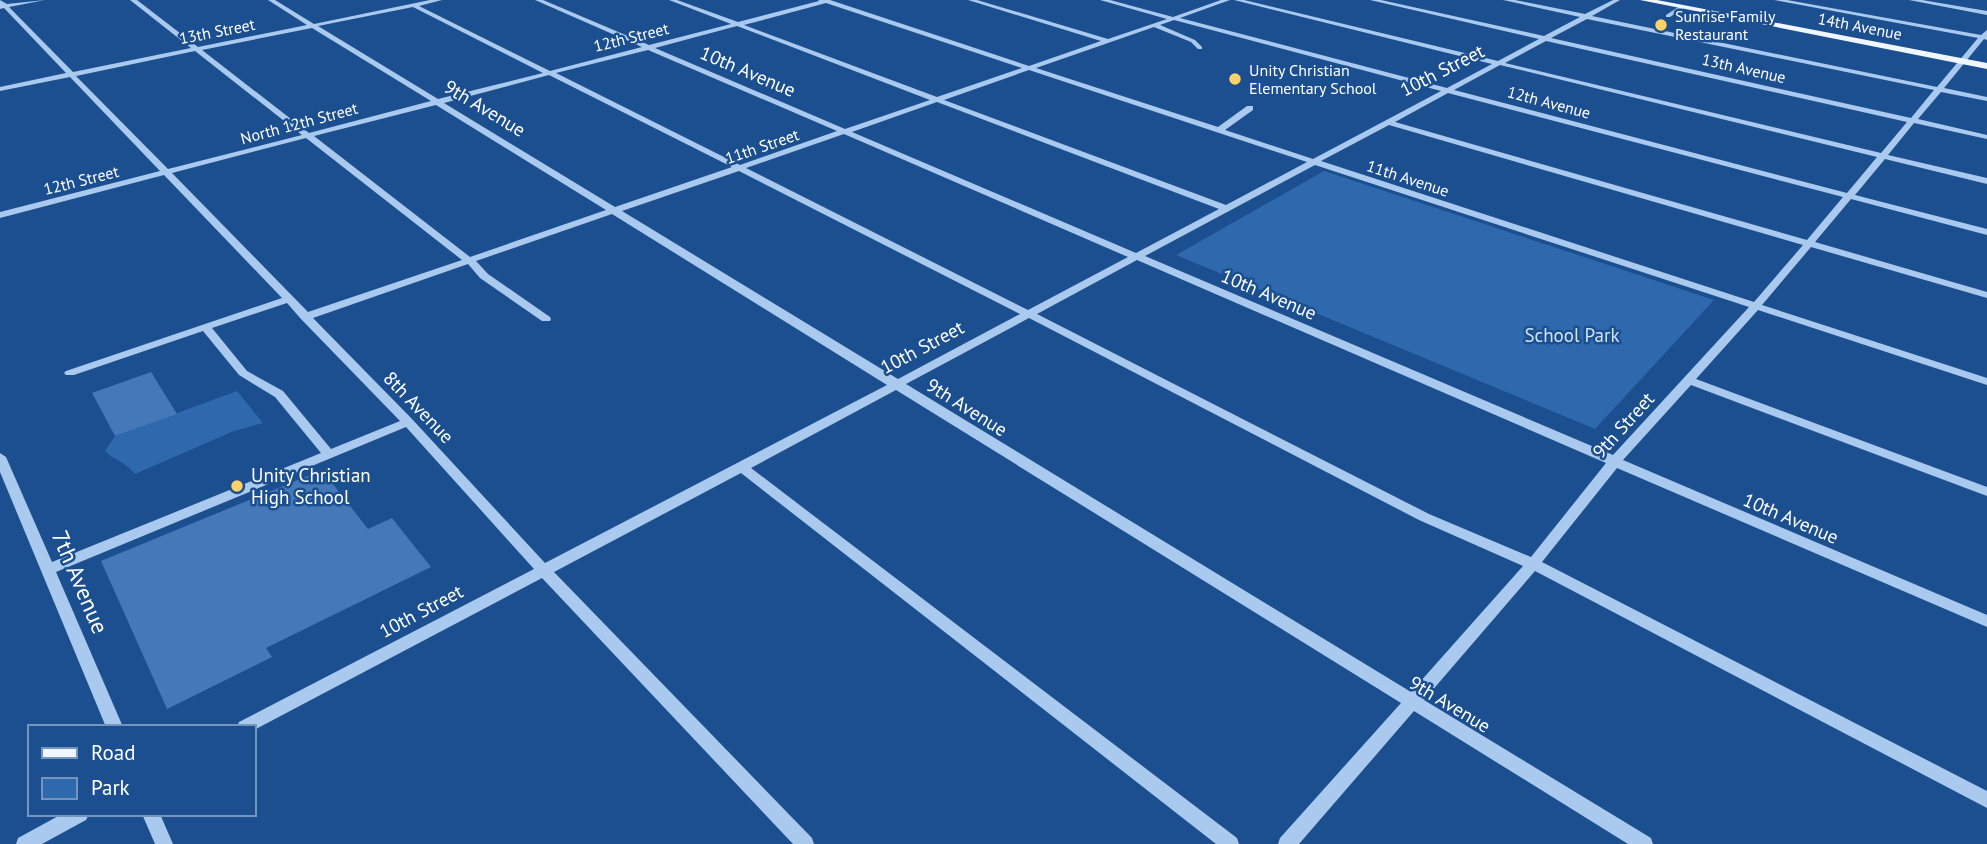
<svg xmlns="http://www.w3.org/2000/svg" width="1987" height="844" viewBox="0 0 1987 844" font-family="'PT Sans',sans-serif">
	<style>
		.green { fill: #2e69ad }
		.building { fill: #4478b7 }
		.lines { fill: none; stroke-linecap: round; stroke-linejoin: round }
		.minor { fill: #a9c9ee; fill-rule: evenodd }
		.major { fill: #f0f6ff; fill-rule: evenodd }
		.poi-dot { fill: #ffd166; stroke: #1b4f8f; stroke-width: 2.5 }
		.labels { text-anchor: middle; stroke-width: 5; stroke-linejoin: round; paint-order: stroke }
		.far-poi-label { font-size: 16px; fill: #fff; stroke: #1b4f8f; text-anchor: start }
		.far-street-label { font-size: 16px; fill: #fff; stroke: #1b4f8f }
		.street-label { font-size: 19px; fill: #fff; stroke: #1b4f8f }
		.park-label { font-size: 19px; fill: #cfe3fa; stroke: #1b4f8f }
		.poi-label { font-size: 19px; fill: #fff; stroke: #1b4f8f; text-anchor: start }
		.near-street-label { font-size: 23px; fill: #fff; stroke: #1b4f8f }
	</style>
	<rect width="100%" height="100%" fill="#1b4f8f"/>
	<!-- green -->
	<path class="green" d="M1324,171l390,129 -119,129 -419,-174z
		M237,391l26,32 -29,8 -99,43c-13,-15 -19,-12 -30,-23l10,-15z"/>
	<!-- building -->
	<path class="building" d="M151,372l26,42 -62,22 -23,-43z
		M322,470l46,59 24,-11 39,49 -165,81 6,9 -105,52 -66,-148z"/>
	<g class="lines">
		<!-- minor -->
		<path class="minor" d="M0,0l7,4 38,-4 -36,7 64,65 118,-24 -61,-48h7l61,47 109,-22 -39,-25h7l39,24 116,-24h12l-23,6 131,65 92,-24 -107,-47h8l106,45 82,-21 -62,-24h8l61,22 81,-21 -1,-1h12l199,66 72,-25 -133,-41h9l131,39 59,-20 -67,-19h10l63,17 48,-17h9l-50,18 267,70 45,-24 -258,-64h10l254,61 41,-22 -169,-39h11l163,36 36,-19 -77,-17h12l70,14 28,-14h7l-28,16 345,71 41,-49 -204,-38h13l194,35 6,-5v10l-3,-1 -40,49 43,9v4l-46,-9 -23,27 69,16v4l-73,-16 -26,32 99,23v6l-102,-25 -30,36 132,34v6l-136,-36 -36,43 172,50v6l-176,-51 -49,58 225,73v7l-229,-75 -62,69 291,108v9l-296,-111 -68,75 364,155v12l-370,-159 -75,94 445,229v17l-452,-237 -111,129 227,138 2,6h-25l-214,-133 -115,133h-21l2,-6 121,-135 -505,-313 -145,78 486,370 2,6h-23l-475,-371 -187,99 258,266 2,6h-21l-251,-266 -288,152v-3h-17l2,-5 295,-153 -128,-142 -350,145 67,155h-17l-106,-255v-19l6,4 46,105 269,-109 -46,-56 -36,-22 -36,-44 -129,44h-8l-2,-2 2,-2 216,-73 -118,-123 -164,43v-6l160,-41 -90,-94 -70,14v-4l66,-14 -62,-65 -4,1zM826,3l196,65 -85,29 -193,-72zM413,7l130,66 -105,26 -120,-73zM1587,19l347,71 -23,28 -360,-80zM1174,20l267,71 -128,68 -88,-29 28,-20v-4h-6l-29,21 -182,-59 118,-41 37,15 7,7h4v-2l-7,-7 -35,-15zM737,26l193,74 -85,29 -190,-81zM312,28l119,73 -122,32 -107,-83zM1546,41l361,81 -26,31 -376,-90zM648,50l189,81 -97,34 -184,-92zM195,51l107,84 -134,34 -92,-93zM1500,65l377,92 -30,36 -393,-103zM1029,70l278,92 -81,43 -282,-105zM549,75l183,92 -117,40 -171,-104zM1448,93l395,104 -36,43 -412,-118zM937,102l282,107 -83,44 -284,-121zM436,105l170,105 -136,47 -156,-121zM1389,125l414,120 -49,57 -433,-141zM844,134l284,123 -100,53 -282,-142zM306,138l156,122 -154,52 -136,-139zM1315,165l434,142 -136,148 -468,-199zM739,171l281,143 -122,65 -276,-168zM612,214l275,171 -342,178 -133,-144 -99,-101 155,-54 12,14 62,43h8l1,-2 -1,-2 -62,-43 -12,-13zM1137,260l469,203 -75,94 -102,-43 -392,-200zM287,303l14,16 99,102 -69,28 -48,-58 -36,-20 -35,-43zM1029,318l390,202 104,46 -112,126 -505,-308z
			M1909,0h13l65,11v4z
			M1680,6l5,1 -15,10h-4v-2z
			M62,814h27l-3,6 -44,24h-26l2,-6z
			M142,814h18l13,30h-18z"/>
		<!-- major -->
		<path class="major" d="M1640,0h17l330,63v6z"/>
	</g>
	<!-- markers -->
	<g class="poi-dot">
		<circle cx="1661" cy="25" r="7"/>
		<circle cx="1235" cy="79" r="7"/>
		<circle cx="237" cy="486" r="7"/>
	</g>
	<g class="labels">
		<!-- far-poi labels -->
		<g class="far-poi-label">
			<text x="1675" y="22">Sunrise Family<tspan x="1675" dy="18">Restaurant</tspan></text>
			<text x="1249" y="76">Unity Christian<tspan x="1249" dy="18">Elementary School</tspan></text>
		</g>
		<!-- far-street labels -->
		<g class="far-street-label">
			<text transform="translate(1860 26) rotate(11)" y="6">14th Avenue</text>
			<text transform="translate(217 31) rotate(-11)" y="6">13th Street</text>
			<text transform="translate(631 37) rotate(-14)" y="6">12th Street</text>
			<text transform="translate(1744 68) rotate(13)" y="6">13th Avenue</text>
			<text transform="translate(1549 102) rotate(15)" y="6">12th Avenue</text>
			<text transform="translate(299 123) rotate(-15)" y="6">North 12th Street</text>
			<text transform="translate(762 146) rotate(-19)" y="6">11th Street</text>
			<text transform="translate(1408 178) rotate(18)" y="6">11th Avenue</text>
			<text transform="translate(81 180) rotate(-14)" y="6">12th Street</text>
		</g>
		<!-- street labels -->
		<g class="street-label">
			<text transform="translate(1442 70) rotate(-27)" y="7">10th Street</text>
			<text transform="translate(748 71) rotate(23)" y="7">10th Avenue</text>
			<text transform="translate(485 108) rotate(31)" y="7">9th Avenue</text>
			<text transform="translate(1269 294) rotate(23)" y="7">10th Avenue</text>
			<text transform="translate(922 347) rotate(-28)" y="7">10th Street</text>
			<text transform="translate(419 407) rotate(46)" y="7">8th Avenue</text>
			<text transform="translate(967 407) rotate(32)" y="7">9th Avenue</text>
			<text transform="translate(1623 425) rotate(-48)" y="7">9th Street</text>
			<text transform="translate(1791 518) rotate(23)" y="7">10th Avenue</text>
			<text transform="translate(421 611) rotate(-28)" y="7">10th Street</text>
			<text transform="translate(1450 704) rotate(31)" y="7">9th Avenue</text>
		</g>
		<!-- park labels -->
		<g class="park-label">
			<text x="1572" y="342">School Park</text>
		</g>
		<!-- poi labels -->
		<g class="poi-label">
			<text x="251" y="482">Unity Christian<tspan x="251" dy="22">High School</tspan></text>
		</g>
		<!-- near-street labels -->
		<g class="near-street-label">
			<text transform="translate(80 582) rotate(67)" y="8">7th Avenue</text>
		</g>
	</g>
	<!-- legend -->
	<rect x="28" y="725" width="228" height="91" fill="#1b4f8f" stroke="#7695bc" stroke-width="2"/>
	<rect x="42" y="748" width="35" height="10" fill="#f0f6ff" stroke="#7695bc" stroke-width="2"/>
	<text x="91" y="760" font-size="21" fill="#ffffff">Road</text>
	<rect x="42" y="778" width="35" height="21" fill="#2e69ad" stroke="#7695bc" stroke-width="2"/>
	<text x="91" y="795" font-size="21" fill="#ffffff">Park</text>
</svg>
